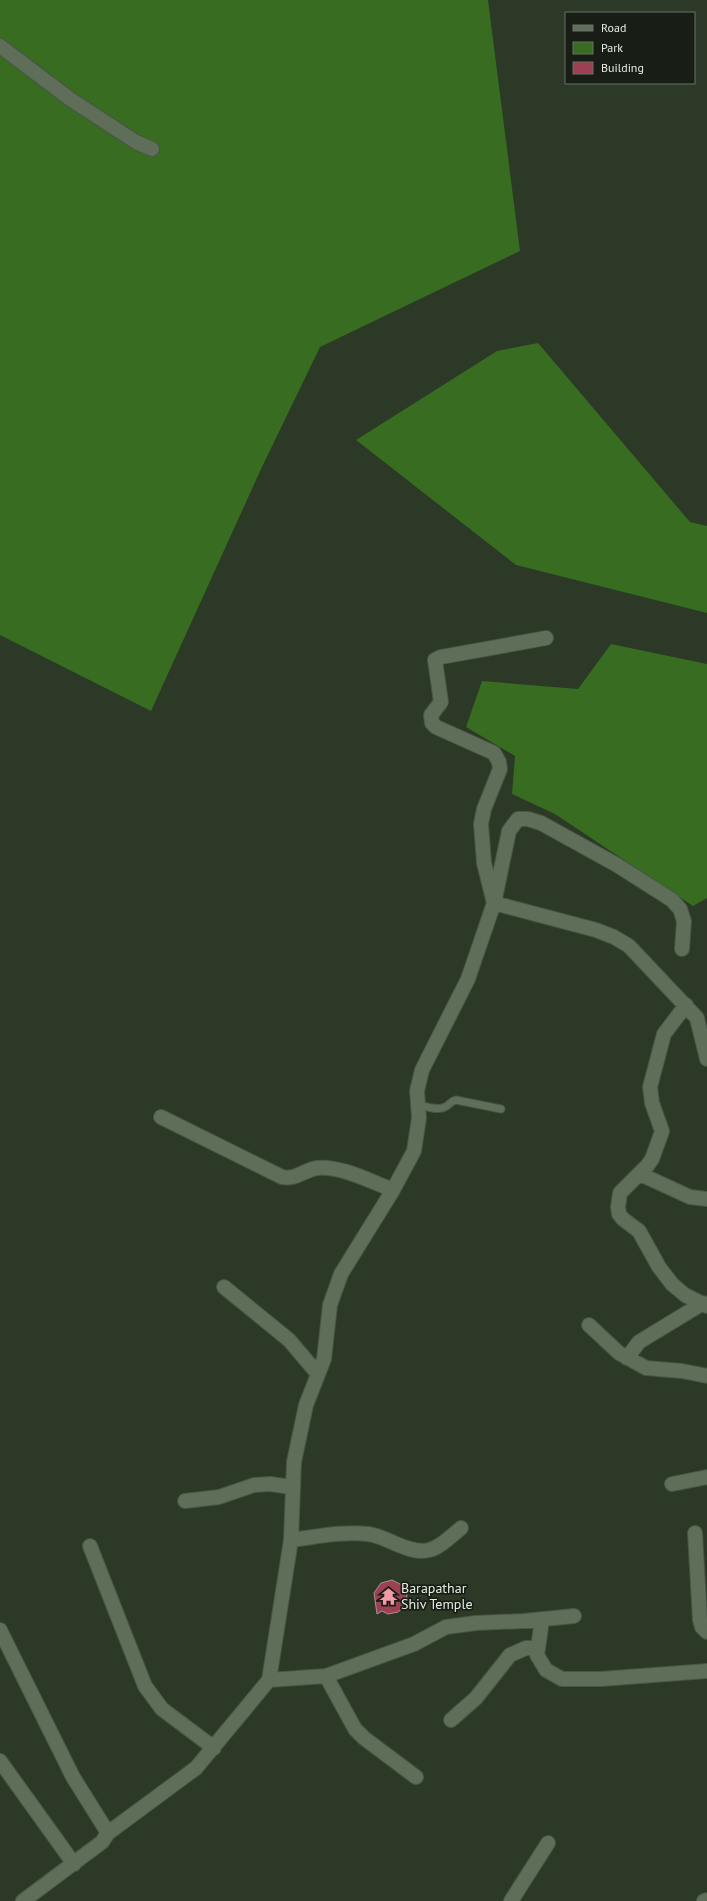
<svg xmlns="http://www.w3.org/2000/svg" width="707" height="1901" viewBox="0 0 707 1901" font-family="'PT Sans',sans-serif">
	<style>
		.green { fill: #376c21 }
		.building { fill: #9d4053; stroke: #ad8f92 }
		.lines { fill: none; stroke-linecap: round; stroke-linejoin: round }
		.service-casing { stroke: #495545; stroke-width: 9 }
		.minor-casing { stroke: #495545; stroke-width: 16 }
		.service { stroke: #5e6e59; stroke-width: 7 }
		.minor { stroke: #5e6e59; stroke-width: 14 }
		.labels { text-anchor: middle; stroke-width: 3.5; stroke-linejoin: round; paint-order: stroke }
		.poi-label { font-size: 14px; fill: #e3ece0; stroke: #181e16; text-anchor: start }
	</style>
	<rect width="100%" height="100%" fill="#2b3926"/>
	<!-- green -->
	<path class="green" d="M0,0h488l32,251 -200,96 -58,120 -111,244 -151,-76z
		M538,343l152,179 17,4v87l-191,-48 -160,-125 141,-89z
		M611,644l96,20v234l-14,8 -138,-92 -43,-20 3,-38 -49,-29 16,-46 96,8z"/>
	<!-- building -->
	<path class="building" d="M392,1580l10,5 3,4 2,5 -1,11 -8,7 -10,2 -6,-3 -5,3 -3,-21 7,-10z"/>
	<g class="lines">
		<defs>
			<path id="service" d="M418,1105c7,1 20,6 27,2 5,-2 5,-6 11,-7l45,9"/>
			<path id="minor" d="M0,46l70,53 66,43 16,7
				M546,638l-105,19 -6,3 6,42 -10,13 1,8 4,4 58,26 5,9 1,7 -16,40 -3,15 3,39 10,40 102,27 18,7 15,9 68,72 10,41
				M686,1005l-22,29 -14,53 2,16 10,28 -2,6 -8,22 -5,7 -27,27 -2,14 1,7 4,5 16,12 20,36 13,17 13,11 22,11
				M161,1117l121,60c14,3 22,-7 35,-9 23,-3 55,14 76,22
				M640,1174l50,23 17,2
				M224,1287l65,53 29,34
				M589,1325l30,28 27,15 36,3 25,5
				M627,1358l12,-16 64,-39
				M672,1484l35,-7
				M185,1501l34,-4 35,-12 16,-1 22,3
				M695,1533l5,87 2,7 5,5
				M291,1540c25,-3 52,-9 77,-6 9,1 17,5 26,9 34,15 40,8 67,-15
				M90,1546l55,140 17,23 52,39
				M542,1620l-5,35 9,15 16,9h39l106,-8
				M0,1630l73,147 35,56
				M326,1676l29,53 9,9 52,39
				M269,1680l57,-4 88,-32 32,-17 30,-4 48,-2 50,-5
				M451,1720l25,-22 34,-43 16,-7h11
				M0,1761l74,103
				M23,1901l79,-59 6,-9 88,-65 73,-88 22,-140 3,-78 12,-57 18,-46 6,-54 11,-31 52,-84 21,-39 5,-33 -2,-27 5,-21 46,-91 26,-76 15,-72 9,-12h10l13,4 76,42 55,35 8,9 4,12 -2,28
				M511,1901l37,-58
				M704,1901l3,-1"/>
		</defs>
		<!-- service casing -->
		<use href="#service" class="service-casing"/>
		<!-- minor casing -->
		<use href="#minor" class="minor-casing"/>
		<!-- service -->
		<use href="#service" class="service"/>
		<!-- minor -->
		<use href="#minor" class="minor"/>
	</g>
	<!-- icons -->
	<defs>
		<symbol id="temple-bare" viewBox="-9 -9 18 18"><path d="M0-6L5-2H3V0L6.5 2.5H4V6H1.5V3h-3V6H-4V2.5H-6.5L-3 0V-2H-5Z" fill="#f39aa7" stroke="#181e16" stroke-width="2.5" paint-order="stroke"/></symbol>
	</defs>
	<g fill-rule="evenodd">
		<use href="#temple-bare" x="376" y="1584" width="25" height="25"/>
	</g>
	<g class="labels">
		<!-- poi labels -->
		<g class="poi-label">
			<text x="401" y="1593">Barapathar<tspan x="401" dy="16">Shiv Temple</tspan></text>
		</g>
	</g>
	<!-- legend -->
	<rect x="565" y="12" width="130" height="72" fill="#181e16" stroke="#697067"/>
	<rect x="573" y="25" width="20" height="6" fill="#5e6e59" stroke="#697067"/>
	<text x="601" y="32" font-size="12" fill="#e3ece0">Road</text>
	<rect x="573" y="42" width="20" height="12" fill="#376c21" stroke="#697067"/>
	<text x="601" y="52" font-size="12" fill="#e3ece0">Park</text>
	<rect x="573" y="62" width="20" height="12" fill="#9d4053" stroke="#697067"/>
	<text x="601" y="72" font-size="12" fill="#e3ece0">Building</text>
</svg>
